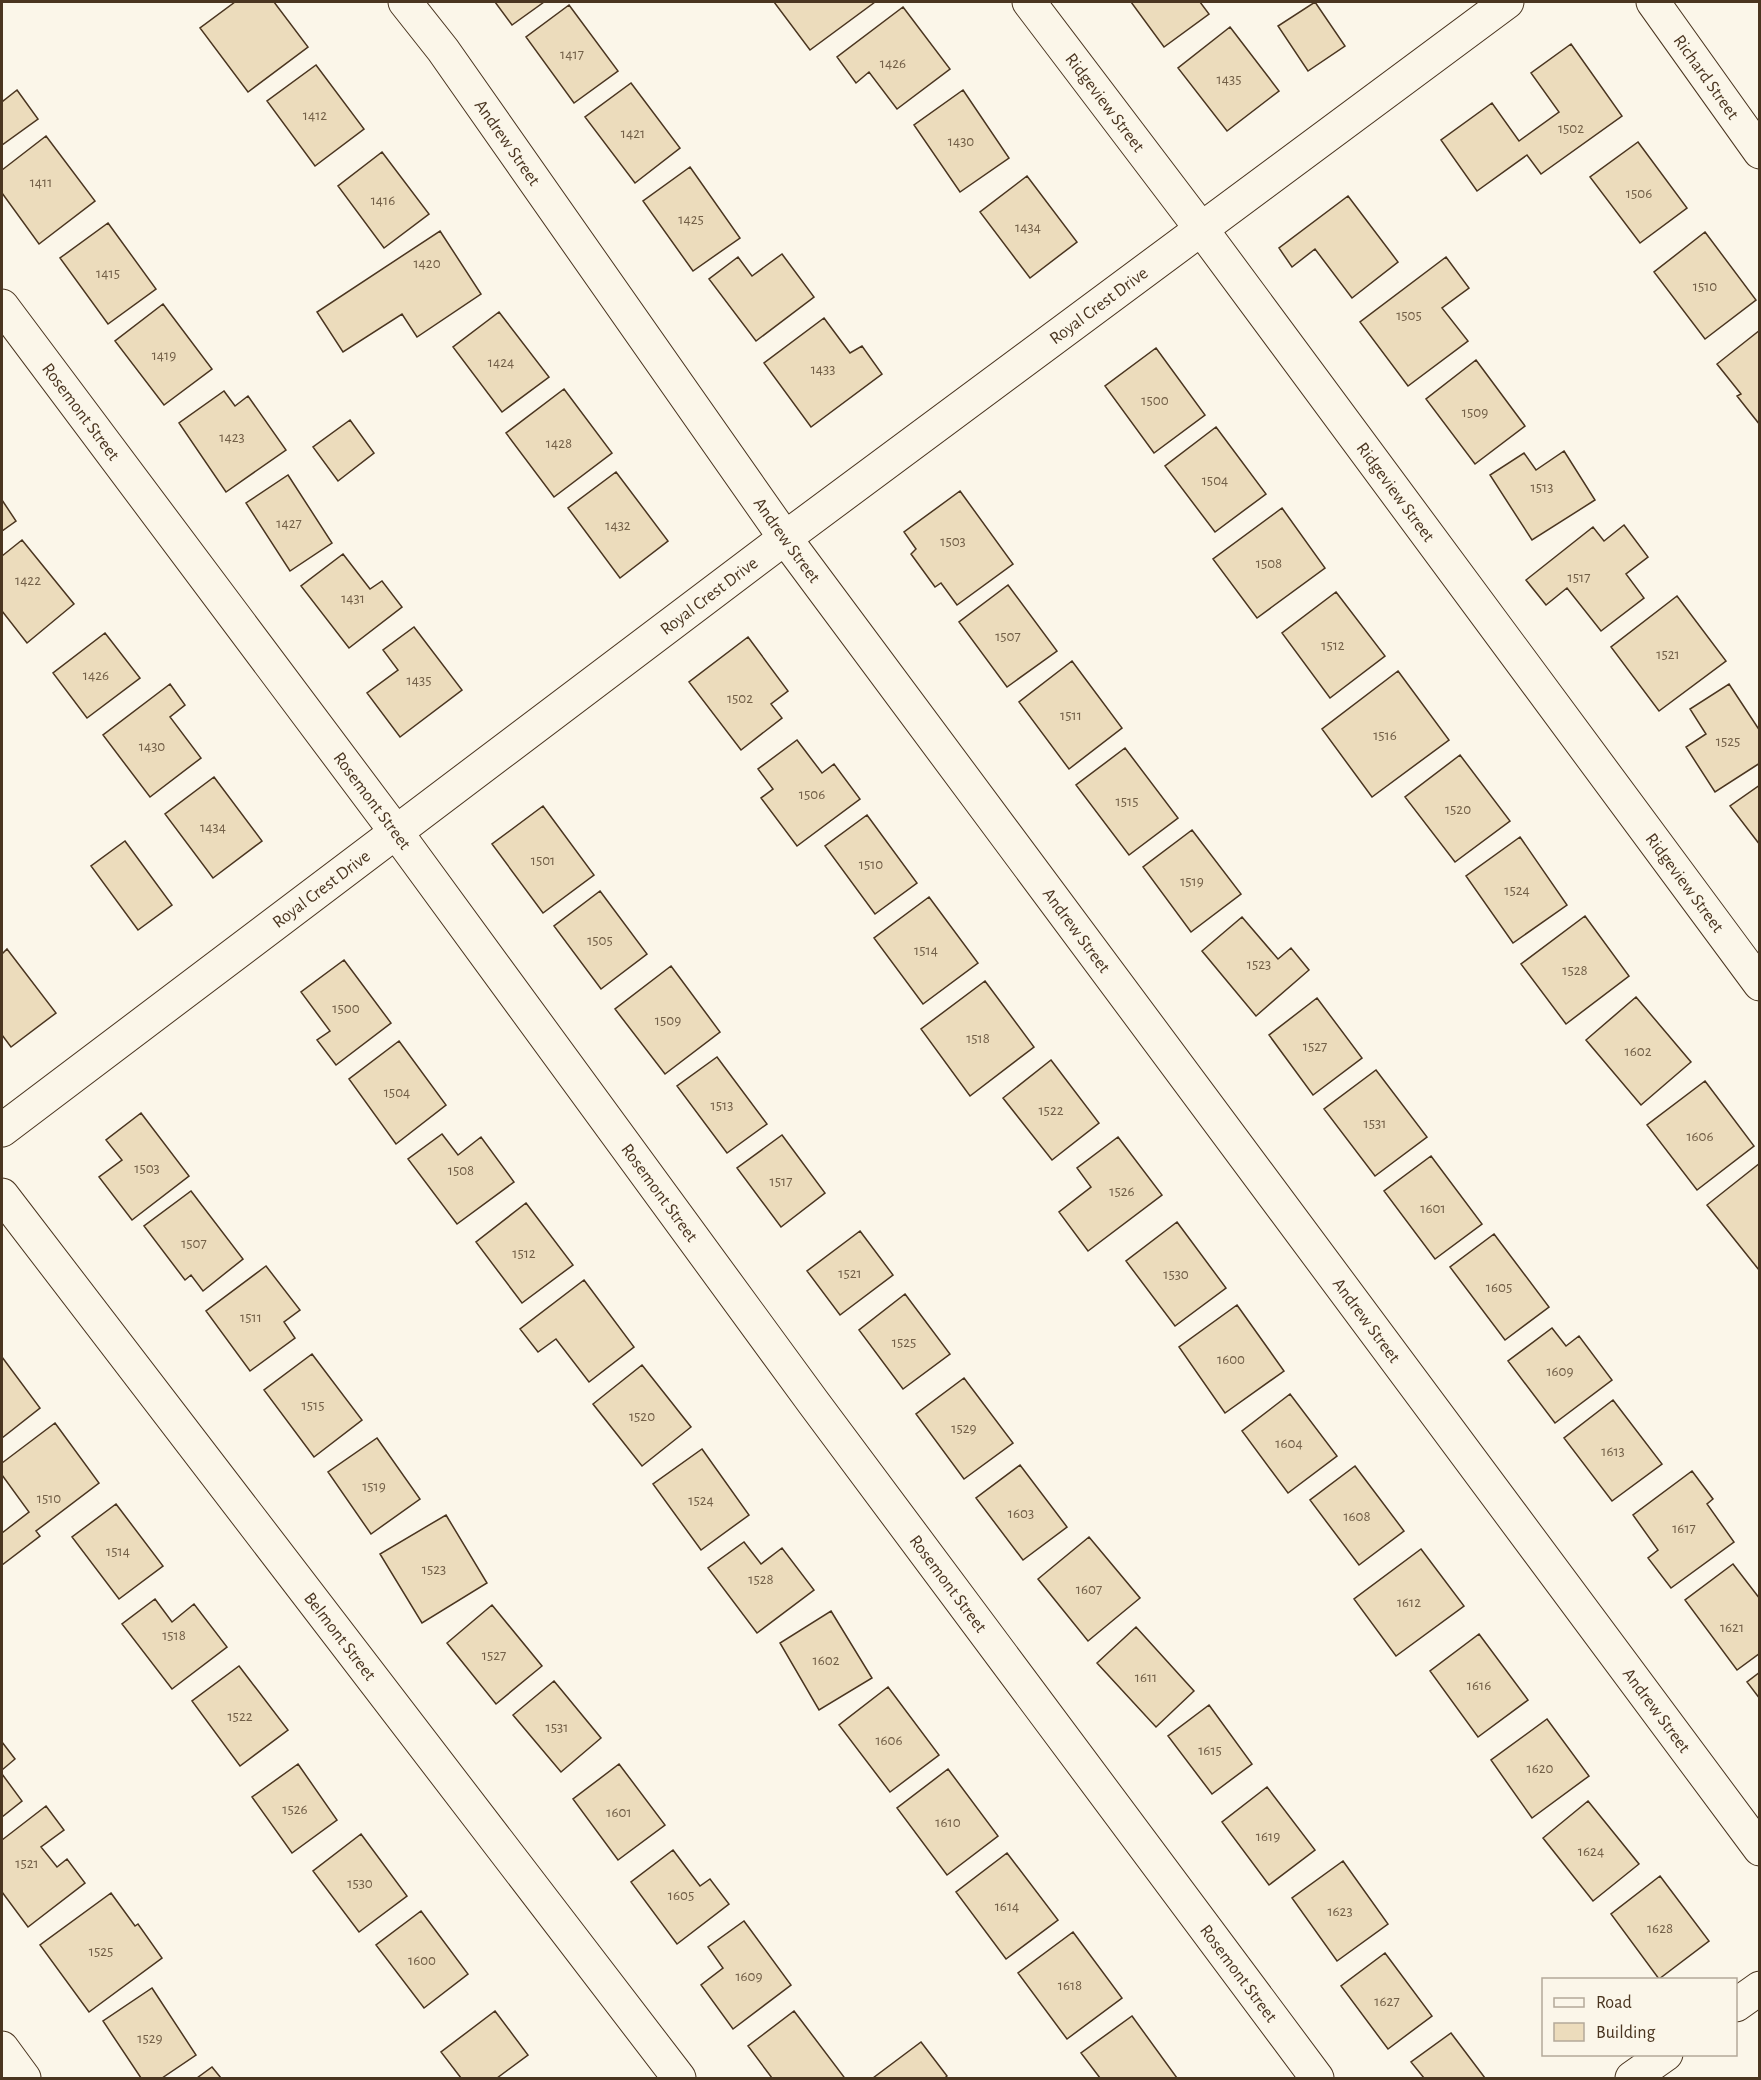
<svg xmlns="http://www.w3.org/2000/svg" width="1761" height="2080" viewBox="0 0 1761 2080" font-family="'Alegreya Sans',sans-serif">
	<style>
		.building { fill: #ecdcbc; stroke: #4a3520; stroke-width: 1.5 }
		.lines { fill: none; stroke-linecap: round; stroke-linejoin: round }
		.minor-casing { stroke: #4a3520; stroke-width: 35 }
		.tertiary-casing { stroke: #4a3520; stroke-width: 35 }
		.minor { stroke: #fbf6e9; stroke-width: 33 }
		.tertiary { stroke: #fbf6e9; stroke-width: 33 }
		.labels { text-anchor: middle; stroke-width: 4.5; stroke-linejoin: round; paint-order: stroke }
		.number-label { font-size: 15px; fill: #725f47 }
		.street-label { font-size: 18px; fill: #4a3520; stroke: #fbf6e9 }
	</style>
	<rect width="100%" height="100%" fill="#fbf6e9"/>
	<!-- building -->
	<path class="building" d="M235,2h39l34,45 -60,45 -48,-64z
		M495,2h49l-32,23z
		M774,2h101l-65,48z
		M1131,2h69l9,12 -45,33z
		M1315,2l30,44 -37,25 -30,-45z
		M569,5l49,66 -44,32 -48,-66z
		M903,7l47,62 -53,40 -28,-37 -13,11 -19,-26z
		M1230,27l49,64 -52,40 -49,-63z
		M1571,44l51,72 -81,58 -14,-19 -50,36 -36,-51 51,-37 27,38 40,-29 -28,-39z
		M316,65l48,64 -49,37 -48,-65z
		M631,83l49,65 -45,35 -50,-66z
		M17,90l21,29 -36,26v-46l1,2z
		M963,90l46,68 -49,34 -46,-67z
		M46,136l49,65 -56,43 -37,-51v-23z
		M1638,142l49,66 -47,35 -50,-66z
		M382,152l47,62 -45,34 -46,-62z
		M690,167l50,71 -47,33 -50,-70z
		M1027,176l50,66 -47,36 -50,-66z
		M1348,196l50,66 -46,36 -37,-49 -23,18 -13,-19z
		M108,223l48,66 -48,35 -48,-66z
		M440,231l41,63 -64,43 -15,-23 -59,38 -26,-40z
		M1705,232l51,68 -51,39 -51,-67z
		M782,254l32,43 -58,44 -47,-62 29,-22 14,19z
		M1446,257l23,31 -27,20 26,33 -60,45 -48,-64z
		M163,304l49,65 -48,36 -49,-64z
		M499,312l50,65 -47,35 -49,-65z
		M824,318l26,35 12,-7 20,28 -71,53 -47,-64z
		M1760,330v95l-23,-29 4,-2 -24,-30z
		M1156,348l49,67 -51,38 -49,-67z
		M1476,360l49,66 -50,38 -49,-65z
		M564,389l48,64 -58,44 -48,-64z
		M224,391l11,15 13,-10 38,54 -60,42 -47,-69z
		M350,420l24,33 -36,28 -25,-34z
		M1216,427l50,67 -51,38 -50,-66z
		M1564,451l31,49 -63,40 -42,-65 34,-22 12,17z
		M616,472l52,69 -48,37 -52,-70z
		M288,475l44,68 -42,28 -44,-68z
		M960,491l53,73 -56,41 -16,-22 -6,4 -24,-33 5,-5 -12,-17z
		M2,500l14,21 -14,10z
		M1282,508l43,60 -68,50 -44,-59z
		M1624,525l24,32 -22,17 18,24 -43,33 -34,-43 -21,17 -20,-25 67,-53 11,14z
		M22,540l52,64 -47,39 -25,-32v-55z
		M343,554l27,35 12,-8 20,26 -53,41 -48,-62z
		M1008,585l49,66 -50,36 -48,-65z
		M1336,592l49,64 -55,42 -48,-65z
		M1677,596l49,65 -67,50 -48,-64z
		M414,627l48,63 -62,47 -33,-44 31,-23 -15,-20z
		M105,633l35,45 -53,40 -34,-45z
		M748,637l40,54 -17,13 11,14 -41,32 -52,-68z
		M1072,661l50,67 -53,41 -50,-67z
		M1398,671l51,69 -77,57 -50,-68z
		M170,684l15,21 -15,12 31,41 -51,39 -47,-62z
		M1729,684l31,47v32l-45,29 -29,-45 20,-13 -16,-25z
		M797,740l25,33 12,-9 26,35 -63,47 -36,-48 12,-9 -15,-20z
		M1125,748l53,70 -49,37 -53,-70z
		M1460,755l50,66 -55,41 -50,-65z
		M214,777l48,64 -49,37 -48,-64z
		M1760,785v60l-30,-39z
		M543,806l51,69 -51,38 -51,-69z
		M867,815l50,68 -42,31 -50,-68z
		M1192,830l49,64 -50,38 -48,-65z
		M1520,837l47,68 -54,38 -47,-67z
		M125,841l47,64 -34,25 -47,-64z
		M600,891l47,63 -46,35 -47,-63z
		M929,897l49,66 -55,41 -49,-66z
		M1585,916l44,60 -63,48 -45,-60z
		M1242,917l36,42 13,-11 18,22 -53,46 -54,-65z
		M7,949l49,64 -45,34 -9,-12v-81z
		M344,960l47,63 -55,42 -19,-25 13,-9 -29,-39z
		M671,966l49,66 -55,42 -50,-65z
		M985,981l49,66 -64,49 -49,-67z
		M1636,997l55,65 -50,43 -55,-65z
		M1317,998l45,60 -49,37 -44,-60z
		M399,1041l47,64 -50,39 -47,-65z
		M717,1057l50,67 -40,29 -50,-67z
		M1051,1060l48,63 -47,37 -49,-62z
		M1376,1070l51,67 -52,39 -51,-67z
		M1705,1081l49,65 -57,44 -50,-65z
		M141,1113l48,63 -57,44 -33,-43 23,-17 -16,-20z
		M442,1134l16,21 23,-18 33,45 -57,42 -49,-65z
		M782,1135l43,58 -44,34 -44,-59z
		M1118,1137l44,58 -74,56 -29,-39 32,-25 -14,-19z
		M1431,1156l51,68 -47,35 -51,-68z
		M1760,1163v107h-1l-52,-65z
		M191,1191l52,68 -40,32 -12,-16 -6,5 -41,-54z
		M526,1203l47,62 -51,38 -46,-61z
		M1177,1222l49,66 -51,38 -49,-65z
		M860,1231l33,44 -53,40 -33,-44z
		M1494,1234l55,73 -44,33 -55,-73z
		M266,1266l34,44 -16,12 11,16 -45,33 -44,-60z
		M584,1280l50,67 -45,35 -33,-43 -18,13 -18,-23z
		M905,1294l45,60 -47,35 -44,-59z
		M1237,1305l47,66 -59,42 -46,-66z
		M1552,1328l14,18 13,-10 33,44 -57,43 -47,-62z
		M312,1354l50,66 -48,37 -50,-67z
		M2,1357l38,51 -38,30z
		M642,1365l49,62 -49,39 -49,-62z
		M964,1378l49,65 -49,36 -48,-65z
		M1290,1394l47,62 -49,37 -46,-62z
		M1613,1400l49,64 -50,37 -48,-63z
		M55,1423l44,60 -63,48 4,5 -38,29v-32l27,-21 -27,-37v-12z
		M377,1438l43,61 -49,35 -43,-62z
		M702,1449l47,66 -48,35 -48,-66z
		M1020,1465l47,62 -44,33 -47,-62z
		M1355,1466l49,65 -45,34 -49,-65z
		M1692,1471l21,28 -6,5 27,38 -63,46 -23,-30 10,-8 -25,-35z
		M116,1504l47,62 -44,33 -47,-62z
		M446,1515l41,68 -65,40 -42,-69z
		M1089,1537l51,61 -52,43 -50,-62z
		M744,1542l17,22 21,-16 32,42 -57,43 -49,-65z
		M1421,1549l43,57 -68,50 -42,-57z
		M1733,1564l27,35v54l-23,17 -52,-70z
		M155,1599l17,23 22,-18 33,43 -55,42 -50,-65z
		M492,1605l50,61 -46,38 -49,-61z
		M831,1611l41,67 -53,32 -39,-67z
		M1136,1627l58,64 -38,36 -59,-64z
		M1479,1634l49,66 -50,37 -48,-66z
		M239,1666l49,64 -48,36 -48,-65z
		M1760,1672v27l-13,-17z
		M554,1681l47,57 -40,34 -48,-57z
		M888,1687l51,68 -49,37 -51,-67z
		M1209,1705l43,59 -40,30 -44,-58z
		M1547,1719l42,57 -57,42 -41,-58z
		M2,1742l13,17 -13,11z
		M298,1764l39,56 -45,33 -40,-56z
		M619,1764l46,61 -47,35 -45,-61z
		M948,1769l50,67 -51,39 -50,-67z
		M2,1774l20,27 -20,16z
		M1267,1787l48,63 -46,35 -47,-63z
		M1588,1801l51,63 -46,37 -50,-63z
		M46,1806l18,24 -23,17 16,20 10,-8 18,24 -57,44 -26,-35v-52z
		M361,1834l46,62 -48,36 -46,-61z
		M673,1850l27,36 10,-7 19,25 -52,40 -46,-62z
		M1007,1853l51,67 -52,39 -50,-67z
		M1343,1861l45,63 -51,37 -45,-63z
		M1660,1876l49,65 -50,38 -48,-65z
		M111,1893l24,33 3,-2 24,34 -73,54 -49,-67z
		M421,1911l47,63 -44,34 -48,-63z
		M744,1921l47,64 -58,44 -32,-44 22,-17 -15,-21z
		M1073,1932l49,66 -55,41 -49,-66z
		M1385,1953l47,63 -44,33 -47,-63z
		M152,1988l44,67 -34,23h-21l-38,-57z
		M495,2011l33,44 -31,23h-36l-20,-26z
		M794,2011l50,66 -3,1h-69l-24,-32z
		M1132,2016l45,62h-77l-19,-25z
		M1451,2033l34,45h-61l-13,-16z
		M921,2042l26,34 -2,2h-72z
		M212,2067l9,11h-24z"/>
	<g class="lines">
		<defs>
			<g id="minor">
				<path id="s1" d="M405,2l38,48 342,488 975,1311"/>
				<path id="s2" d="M1653,2l107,150"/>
				<path id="s3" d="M2,306l394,526 417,570 504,676"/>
				<path id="s4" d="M2,1130l783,-592 722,-536"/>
				<path id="s5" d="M2,1195l677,883"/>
				<path d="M1736,2005l24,-17"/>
				<path d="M2,2048l22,30"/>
				<path d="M1632,2078l34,-24"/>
			</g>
			<g id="tertiary">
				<path id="s6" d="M1029,2l173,228 558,754"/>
			</g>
		</defs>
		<!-- minor casing -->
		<use href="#minor" class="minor-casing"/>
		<!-- tertiary casing -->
		<use href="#tertiary" class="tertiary-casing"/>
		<!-- minor -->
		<use href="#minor" class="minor"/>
		<!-- tertiary -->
		<use href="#tertiary" class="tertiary"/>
	</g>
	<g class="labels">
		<!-- number labels -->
		<g class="number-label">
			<text x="572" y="59">1417</text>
			<text x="893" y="68">1426</text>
			<text x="1229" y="84">1435</text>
			<text x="315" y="120">1412</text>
			<text x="1571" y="133">1502</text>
			<text x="633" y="138">1421</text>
			<text x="961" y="146">1430</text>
			<text x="41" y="187">1411</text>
			<text x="1639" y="198">1506</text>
			<text x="383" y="205">1416</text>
			<text x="691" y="224">1425</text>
			<text x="1028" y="232">1434</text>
			<text x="427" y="268">1420</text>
			<text x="108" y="278">1415</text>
			<text x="1705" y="291">1510</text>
			<text x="1409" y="320">1505</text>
			<text x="164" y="360">1419</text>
			<text x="501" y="367">1424</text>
			<text x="823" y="374">1433</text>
			<text x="1155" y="405">1500</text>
			<text x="1475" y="417">1509</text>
			<text x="232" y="442">1423</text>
			<text x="559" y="448">1428</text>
			<text x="1215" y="485">1504</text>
			<text x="1542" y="492">1513</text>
			<text x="289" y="528">1427</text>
			<text x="618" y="530">1432</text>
			<text x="953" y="546">1503</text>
			<text x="1269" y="568">1508</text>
			<text x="1579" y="582">1517</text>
			<text x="28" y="585">1422</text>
			<text x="353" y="603">1431</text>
			<text x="1008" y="641">1507</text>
			<text x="1333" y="650">1512</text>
			<text x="1668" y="659">1521</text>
			<text x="96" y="680">1426</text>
			<text x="419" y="685">1435</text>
			<text x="740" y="703">1502</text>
			<text x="1071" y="720">1511</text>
			<text x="1385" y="740">1516</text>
			<text x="1728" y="746">1525</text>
			<text x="152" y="751">1430</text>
			<text x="812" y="799">1506</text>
			<text x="1127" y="806">1515</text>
			<text x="1458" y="814">1520</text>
			<text x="213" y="832">1434</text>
			<text x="543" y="865">1501</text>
			<text x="871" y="869">1510</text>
			<text x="1192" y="886">1519</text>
			<text x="1517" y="895">1524</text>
			<text x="600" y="945">1505</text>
			<text x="926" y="955">1514</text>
			<text x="1259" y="969">1523</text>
			<text x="1575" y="975">1528</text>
			<text x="346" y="1013">1500</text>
			<text x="668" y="1025">1509</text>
			<text x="978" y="1043">1518</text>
			<text x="1315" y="1051">1527</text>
			<text x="1638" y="1056">1602</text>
			<text x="397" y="1097">1504</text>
			<text x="722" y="1110">1513</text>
			<text x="1051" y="1115">1522</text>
			<text x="1375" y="1128">1531</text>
			<text x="1700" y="1141">1606</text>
			<text x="147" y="1173">1503</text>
			<text x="461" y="1175">1508</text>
			<text x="781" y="1186">1517</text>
			<text x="1122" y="1196">1526</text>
			<text x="1433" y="1213">1601</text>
			<text x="194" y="1248">1507</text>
			<text x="524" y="1258">1512</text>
			<text x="850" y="1278">1521</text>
			<text x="1176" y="1279">1530</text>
			<text x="1499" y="1292">1605</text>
			<text x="251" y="1322">1511</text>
			<text x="904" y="1347">1525</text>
			<text x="1231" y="1364">1600</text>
			<text x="1560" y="1376">1609</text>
			<text x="313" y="1410">1515</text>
			<text x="642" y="1421">1520</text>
			<text x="964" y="1433">1529</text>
			<text x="1289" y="1448">1604</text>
			<text x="1613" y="1456">1613</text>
			<text x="374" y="1491">1519</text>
			<text x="49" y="1503">1510</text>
			<text x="701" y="1505">1524</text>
			<text x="1021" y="1518">1603</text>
			<text x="1357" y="1521">1608</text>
			<text x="1684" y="1533">1617</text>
			<text x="118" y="1556">1514</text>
			<text x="434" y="1574">1523</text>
			<text x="761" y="1584">1528</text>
			<text x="1089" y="1594">1607</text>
			<text x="1409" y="1607">1612</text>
			<text x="1732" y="1632">1621</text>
			<text x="174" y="1640">1518</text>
			<text x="494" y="1660">1527</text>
			<text x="826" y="1665">1602</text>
			<text x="1146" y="1682">1611</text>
			<text x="1479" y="1690">1616</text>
			<text x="240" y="1721">1522</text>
			<text x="557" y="1732">1531</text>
			<text x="889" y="1745">1606</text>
			<text x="1210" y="1755">1615</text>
			<text x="1540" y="1773">1620</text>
			<text x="295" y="1814">1526</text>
			<text x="619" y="1817">1601</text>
			<text x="948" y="1827">1610</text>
			<text x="1268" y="1841">1619</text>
			<text x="1591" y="1856">1624</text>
			<text x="27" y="1868">1521</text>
			<text x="360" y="1888">1530</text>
			<text x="681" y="1900">1605</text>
			<text x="1007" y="1911">1614</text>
			<text x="1340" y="1916">1623</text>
			<text x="1660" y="1933">1628</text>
			<text x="101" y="1956">1525</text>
			<text x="422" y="1965">1600</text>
			<text x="749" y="1981">1609</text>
			<text x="1070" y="1990">1618</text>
			<text x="1387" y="2006">1627</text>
			<text x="150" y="2043">1529</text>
		</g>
		<!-- street labels -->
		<g class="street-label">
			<text dy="6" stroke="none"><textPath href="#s2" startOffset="92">Richard Street</textPath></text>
			<text dy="6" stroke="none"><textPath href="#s6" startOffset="126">Ridgeview Street</textPath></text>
			<text dy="6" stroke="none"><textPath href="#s1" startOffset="174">Andrew Street</textPath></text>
			<text dy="6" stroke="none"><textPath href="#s4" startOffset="1372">Royal Crest Drive</textPath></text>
			<text dy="6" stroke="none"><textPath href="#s3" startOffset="132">Rosemont Street</textPath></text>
			<text dy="6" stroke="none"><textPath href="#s6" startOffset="612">Ridgeview Street</textPath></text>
			<text dy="6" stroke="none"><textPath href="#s1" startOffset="660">Andrew Street</textPath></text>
			<text dy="6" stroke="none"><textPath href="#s4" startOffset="886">Royal Crest Drive</textPath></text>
			<text dy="6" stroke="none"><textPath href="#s3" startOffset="618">Rosemont Street</textPath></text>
			<text dy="6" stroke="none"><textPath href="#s6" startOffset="1098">Ridgeview Street</textPath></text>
			<text dy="6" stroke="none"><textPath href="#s4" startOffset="400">Royal Crest Drive</textPath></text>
			<text dy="6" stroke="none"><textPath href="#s1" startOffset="1146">Andrew Street</textPath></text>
			<text dy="6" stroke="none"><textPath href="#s3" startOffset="1104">Rosemont Street</textPath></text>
			<text dy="6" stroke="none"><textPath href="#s1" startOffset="1632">Andrew Street</textPath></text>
			<text dy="6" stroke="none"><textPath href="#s3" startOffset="1590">Rosemont Street</textPath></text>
			<text dy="6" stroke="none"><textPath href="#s5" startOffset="556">Belmont Street</textPath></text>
			<text dy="6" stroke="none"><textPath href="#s1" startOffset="2118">Andrew Street</textPath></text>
			<text dy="6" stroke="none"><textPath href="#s3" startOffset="2076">Rosemont Street</textPath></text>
		</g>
	</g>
	<!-- border -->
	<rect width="1761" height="2080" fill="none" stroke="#4a3520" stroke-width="6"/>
	<!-- legend -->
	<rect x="1542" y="1978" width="195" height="78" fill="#fbf6e9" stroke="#b4a999" stroke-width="1.5"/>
	<rect x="1554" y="1998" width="30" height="9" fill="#fbf6e9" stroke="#b4a999" stroke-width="1.5"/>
	<text x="1596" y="2008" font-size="18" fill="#4a3520">Road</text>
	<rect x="1554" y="2023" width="30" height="18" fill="#ecdcbc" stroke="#b4a999" stroke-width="1.5"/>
	<text x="1596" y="2038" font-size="18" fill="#4a3520">Building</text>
</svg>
